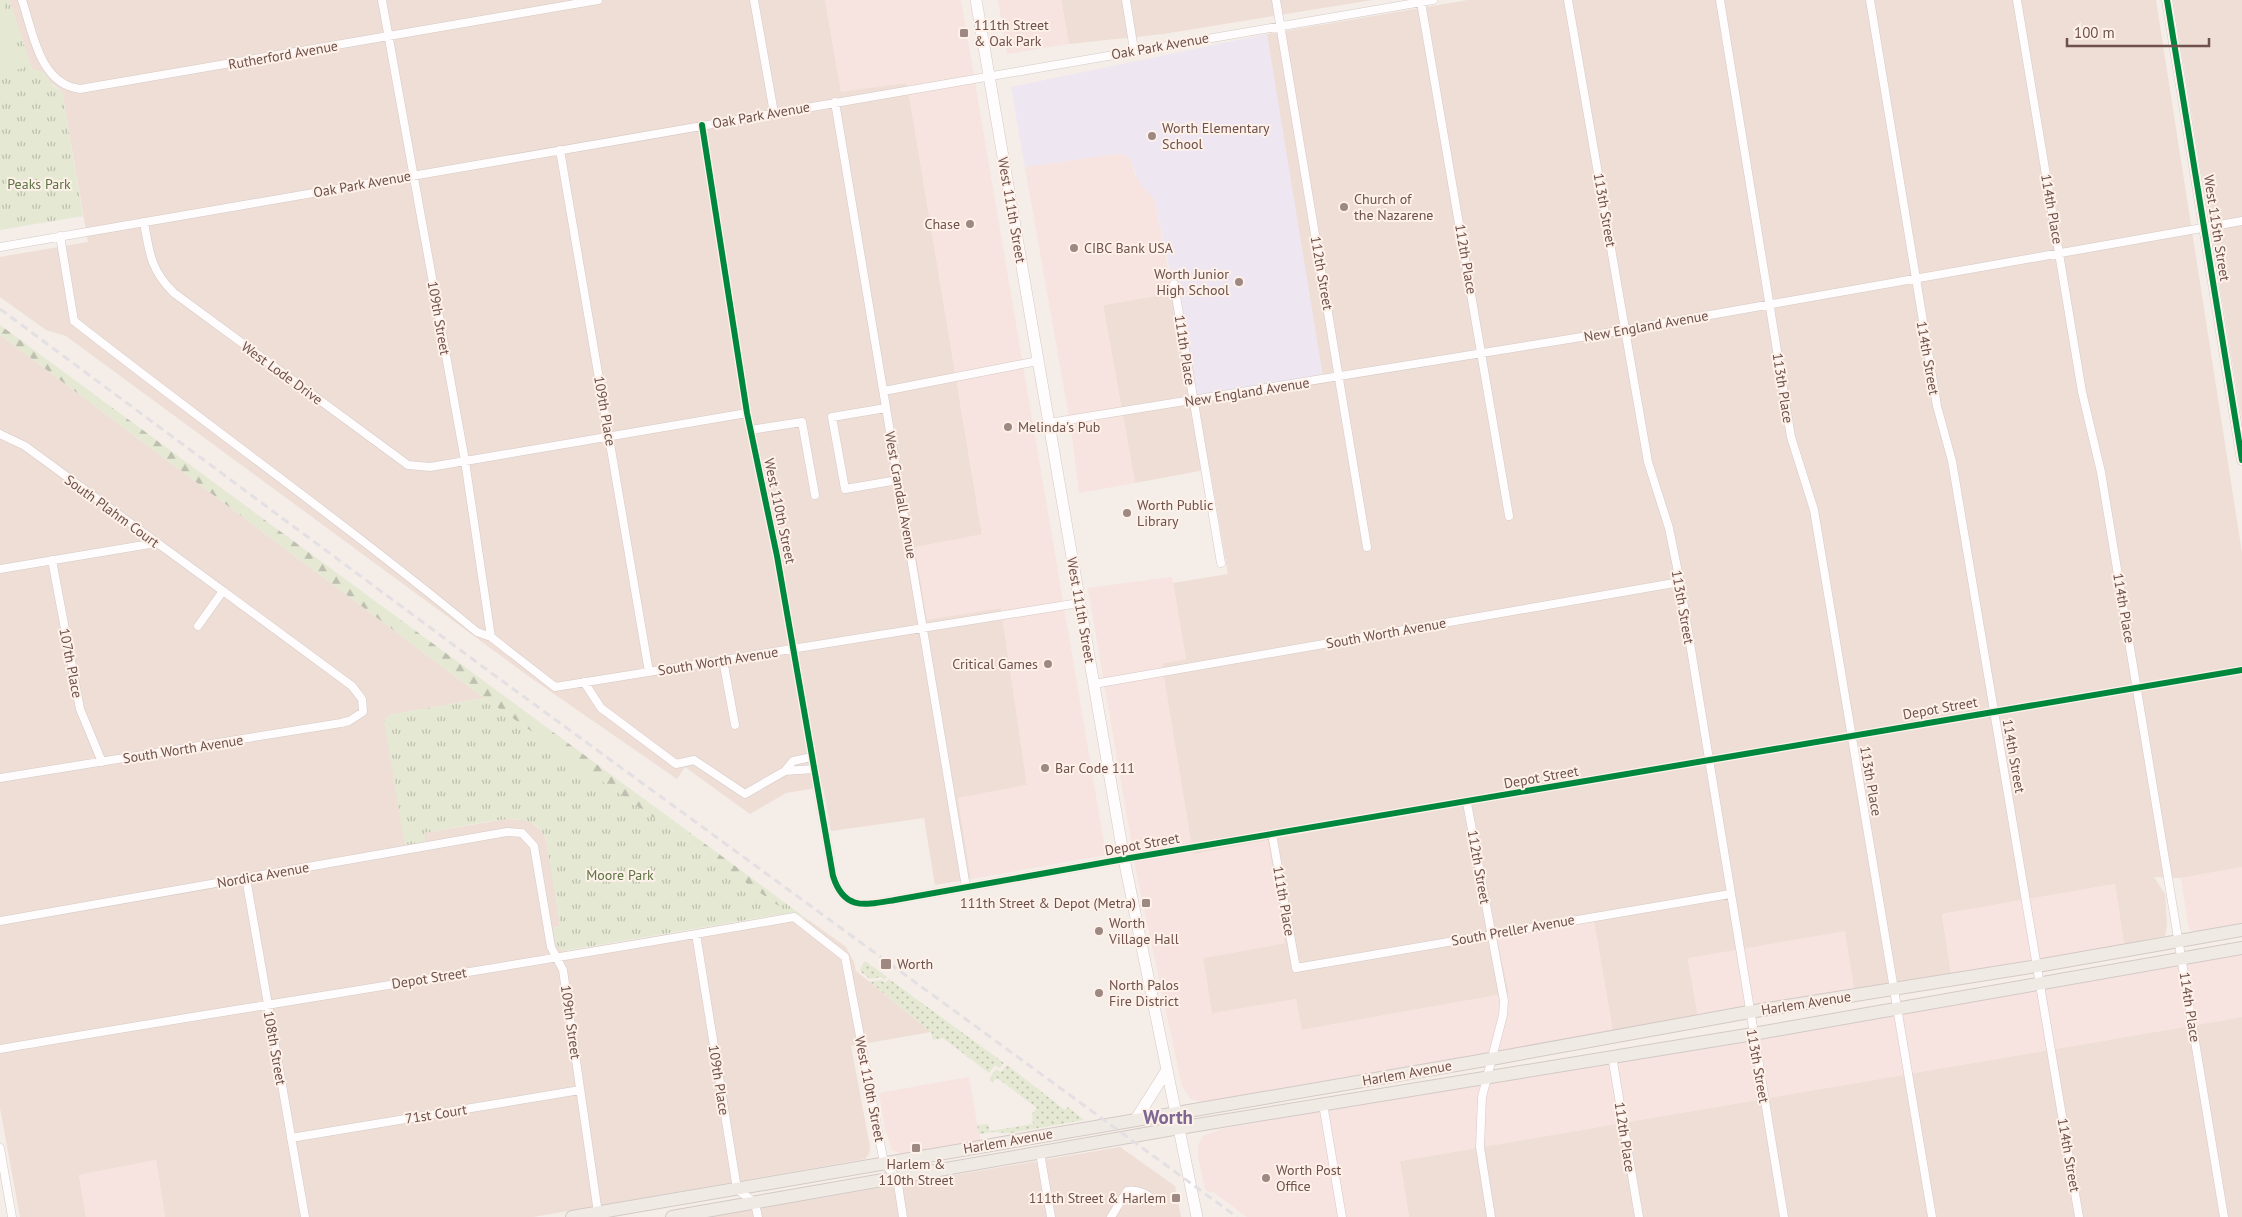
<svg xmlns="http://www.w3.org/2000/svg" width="2242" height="1217" viewBox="0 0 2242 1217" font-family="'PT Sans',sans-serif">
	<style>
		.residential { fill: #eeded6 }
		.commercial { fill: #f7e3df }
		.education { fill: #eee6f0 }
		.grass { fill: url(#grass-dots) }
		.forest { fill: url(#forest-firs) }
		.park { fill: url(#park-tufts) }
		.garden { fill: #e5e9d4 }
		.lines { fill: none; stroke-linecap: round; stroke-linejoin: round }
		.minor-casing { stroke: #d3cac7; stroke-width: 9 }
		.tertiary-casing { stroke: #d3cac7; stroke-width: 11 }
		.secondary-casing { stroke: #d4c9c5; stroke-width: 12 }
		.primary-casing { stroke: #d3c9c5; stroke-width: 14 }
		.minor { stroke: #fefcfc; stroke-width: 8 }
		.tertiary { stroke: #fefcfc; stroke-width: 10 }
		.secondary { stroke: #fefcfc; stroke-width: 11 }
		.primary { stroke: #f0eae5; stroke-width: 12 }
		.rail { stroke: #e3e0e4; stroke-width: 3; stroke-dasharray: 8 5; stroke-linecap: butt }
		.cycleway-casing { stroke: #fdf1e9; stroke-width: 9 }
		.cycleway { stroke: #00873e; stroke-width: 6 }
		.poi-dot { fill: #9e8882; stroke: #fdf1e9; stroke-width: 2 }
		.labels { text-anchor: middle; stroke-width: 4; stroke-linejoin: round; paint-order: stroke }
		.poi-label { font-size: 14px; fill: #6f514b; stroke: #fdf1e9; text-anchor: start }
		.street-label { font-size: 14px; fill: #6f514b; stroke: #fdf1e9 }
		.park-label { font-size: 14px; fill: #5d7444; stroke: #fdf1e9 }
		.district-label { font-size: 19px; font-weight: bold; fill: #7b6792; stroke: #fdf1e9 }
	</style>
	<defs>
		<pattern id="grass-dots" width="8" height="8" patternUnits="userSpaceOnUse" patternTransform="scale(1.25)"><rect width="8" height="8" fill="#e5e9d4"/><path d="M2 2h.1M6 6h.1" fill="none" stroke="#bebfae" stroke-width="1.8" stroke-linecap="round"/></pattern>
		<pattern id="forest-firs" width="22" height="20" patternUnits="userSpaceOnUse" patternTransform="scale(1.25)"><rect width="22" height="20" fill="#e5e9d4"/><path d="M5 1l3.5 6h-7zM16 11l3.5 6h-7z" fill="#bebfae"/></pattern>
		<pattern id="park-tufts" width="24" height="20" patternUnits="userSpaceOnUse" patternTransform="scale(1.25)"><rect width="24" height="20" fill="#e5e9d4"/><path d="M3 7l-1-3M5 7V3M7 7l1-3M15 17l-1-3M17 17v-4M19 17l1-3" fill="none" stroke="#bebfae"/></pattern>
	</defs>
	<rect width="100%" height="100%" fill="#f5ede8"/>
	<!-- residential -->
	<path class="residential" d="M9,0h816l16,91 66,-8 75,452 -67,12 12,72 74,-11 26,177 -69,13 13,81 -36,6 -11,-67 -93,13 -8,-44 -37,6 -36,21 -65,-47 -8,12 -146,-101 -465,-342 -20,-6 -46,-33v-40l88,-15 -26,-151 -30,-22z
		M1061,0h311l-209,34 -94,10z
		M1468,0h688l86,553v314l-61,11 -27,-1 11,17 2,31 -2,11 -41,8 -9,-60 -173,30 9,60 -96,18 -167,-33 10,58 -85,15 -19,-110 -97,15 12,56 -208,37 -5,-31 -84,15 -9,-56 82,-15 -92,-89 -30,-182v-9l23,-4 -13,-76 55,-9 -18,-105 -75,14 -32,-178 70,-12 117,-110 -23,-149z
		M2173,0h69v421l-28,-170z
		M0,335l484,363 -94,17 -6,6 40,112 82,-14 18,1 8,3 11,9 6,17 11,77 -7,1 14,24 224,-38 19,8 36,26 8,15 2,9 75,61 -80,14 19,101 -1,7 -4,5 -332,58h-368l-9,-57 -77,15 7,42h-66l-20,-109z
		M2242,1017v200h-833l-9,-56z
		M1120,1147l55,39 6,31h-474z"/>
	<!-- commercial -->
	<path class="commercial" d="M825,0h136l145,855 -135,24 -13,-81 69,-13 -26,-177 -74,12 -12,-73 67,-13 -75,-451 -66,9z
		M998,0h63l8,44 -62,10z
		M1116,154l10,1 5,6 4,14 19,24 19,94 -70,12 32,178 -56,10 -8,-65 -46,-261z
		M1172,577l14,82 -23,4v9l30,182 75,-14 17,103 -82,15 9,55 84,-14 6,31 207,-37 -12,-56 97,-15 19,109 54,-9 -465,80 -11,-3 -9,-13 -44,-205 -50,-293z
		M2242,867v58l-47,7 -6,-3 -8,-51z
		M2115,884l9,60 -173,30 -9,-60z
		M1845,931l10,61 -157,25 -10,-59z
		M2242,955v62l-842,144 9,56h-162l-35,-26 -2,2 -5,-4 -7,-33v-11l5,-9 22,-8z
		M969,1077l11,63 -78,14 -10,-4 -7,-21 -6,-36z
		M156,1160l9,57h-79l-7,-42z"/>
	<!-- education -->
	<path class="education" d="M1267,34l56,342 -133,21 -20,-126 -16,-72 -8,-10 -6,-4 -9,-24 -5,-6 -10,-1 -91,13 -14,-80z"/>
	<!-- grass -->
	<path class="grass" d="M865,961l22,16 -3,3 -3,-3 -11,2 -9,-7 -1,-4z
		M889,979l115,84 -4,5 -5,-3 -6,8 -46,-35 -10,2 -2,-8 -61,-50 11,-2 4,3z
		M1007,1065l58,45 3,-3 16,13 -73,13 -18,-1 -14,2 -2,-9 11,-1 2,7 43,-7 -1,-10 5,-6 -40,-30 -4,4 -3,-1v-3l6,-9 5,3z"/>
	<!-- forest -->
	<path class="forest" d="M0,325l784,577 -4,5 -296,-209 -484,-363z"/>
	<!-- park -->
	<path class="park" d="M0,0h9l23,69 12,3 9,14 9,5 21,125 -83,14z
		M484,698l296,209 4,-5 26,19 -10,-6 -18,-1 -219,37 -7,-6 -3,-18 7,-1 -14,-87c-12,-29 -47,-19 -72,-15 -17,3 -33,6 -50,9l1,9 -20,3 -21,-124 6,-6z"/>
	<!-- garden -->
	<path class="garden" d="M0,0h2l22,68 -24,5z"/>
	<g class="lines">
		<defs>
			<path id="minor" d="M22,0c11,32 17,84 58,89l518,-89
				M382,0l83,461 26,176
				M754,0l20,113
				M1126,0l8,50
				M1276,0l91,547
				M1568,0l80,462 21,66 11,54 104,635
				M1720,0l71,437 23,73 118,707
				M1870,0l67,406 15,55 127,756
				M2017,0l65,392 19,80 123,745
				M1421,2l88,514
				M835,102l131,785
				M702,125l45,288 30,143 56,320c11,35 32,29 62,24l229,-41 1118,-189
				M560,150l89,522
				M144,222c5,30 7,49 30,71l234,172 22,2 317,-54
				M60,236l14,85c134,105 272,203 403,311l14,5 64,50 524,-84
				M0,247l1433,-247
				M1174,284l47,279
				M884,391l154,-30
				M886,408l-54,9 13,72 53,-9
				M1049,423l576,-93 617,-109
				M750,430l52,-8 13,73
				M0,434l25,12 198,145 -25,35
				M52,560l28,149 22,53
				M0,569l156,-26
				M723,660l12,65
				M584,682l17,26 75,56 18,-4 51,34 40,-23 29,-2
				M1094,684l586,-102
				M785,771l8,-10 19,-4
				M0,778l341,-55 8,-2 14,-9 -1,-13 -10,-13 -129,-95
				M1467,803l37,198 -1,14 -21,82 -2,50 11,70
				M1272,834l24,134 434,-74
				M246,878l59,339
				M0,921l507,-89 15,1 12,13 17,101 12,23 35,243
				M696,934l41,255 18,14 3,14
				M0,1049c264,-45 530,-85 794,-132l51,40 39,206 13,15 6,39
				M1612,1056l27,161
				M1323,1104l19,113
				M291,1138l289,-48
				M0,1148l12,69
				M1040,1153l11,64
				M1111,1217l16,-26c9,-2 23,3 27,11"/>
			<path id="tertiary" d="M2167,0l75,460"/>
			<path id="secondary" d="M976,0l148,859 73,358
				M1136,1119l31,-49"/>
			<path id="primary" d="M572,1217l919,-158 258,-47 288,-46 205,-36
				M672,1217l507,-89 574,-94 489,-86"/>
		</defs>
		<!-- minor casing -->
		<use href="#minor" class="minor-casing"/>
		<!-- tertiary casing -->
		<use href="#tertiary" class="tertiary-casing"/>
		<!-- secondary casing -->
		<use href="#secondary" class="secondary-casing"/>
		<!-- primary casing -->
		<use href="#primary" class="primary-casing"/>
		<!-- minor -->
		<use href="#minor" class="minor"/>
		<!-- tertiary -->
		<use href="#tertiary" class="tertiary"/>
		<!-- secondary -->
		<use href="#secondary" class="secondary"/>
		<!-- primary -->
		<use href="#primary" class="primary"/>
		<!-- rail -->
		<path class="rail" d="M0,309l490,363 747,545"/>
		<defs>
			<path id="cycleway" d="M2167,0l75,460
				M702,125l45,288 30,143 56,320c11,35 32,29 62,24l229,-41 1118,-189"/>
		</defs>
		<!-- cycleway casing -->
		<use href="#cycleway" class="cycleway-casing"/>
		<!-- cycleway -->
		<use href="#cycleway" class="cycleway"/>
	</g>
	<!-- markers -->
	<g class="poi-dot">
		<rect x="959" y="28" width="10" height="10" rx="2.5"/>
		<circle cx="1152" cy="136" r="5"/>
		<circle cx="1344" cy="207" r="5"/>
		<circle cx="970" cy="224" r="5"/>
		<circle cx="1074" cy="248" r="5"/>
		<circle cx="1239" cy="282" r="5"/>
		<circle cx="1008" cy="427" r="5"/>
		<circle cx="1127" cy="513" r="5"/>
		<circle cx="1048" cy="664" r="5"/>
		<circle cx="1045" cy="768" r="5"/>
		<rect x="1141" y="898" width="10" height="10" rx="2.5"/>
		<circle cx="1099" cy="931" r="5"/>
		<rect x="880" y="958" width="12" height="12" rx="2.5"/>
		<circle cx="1099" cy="993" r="5"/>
		<rect x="911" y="1143" width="10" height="10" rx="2.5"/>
		<circle cx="1266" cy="1178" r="5"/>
		<rect x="1171" y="1193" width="10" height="10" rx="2.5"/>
	</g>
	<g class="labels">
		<!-- poi labels -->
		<g class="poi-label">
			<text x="974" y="30">111th Street<tspan x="974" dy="16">&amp; Oak Park</tspan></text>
			<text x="1162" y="133">Worth Elementary<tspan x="1162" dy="16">School</tspan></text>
			<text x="1354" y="204">Church of<tspan x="1354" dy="16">the Nazarene</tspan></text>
			<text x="960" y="229" text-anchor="end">Chase</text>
			<text x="1084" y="253">CIBC Bank USA</text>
			<text x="1229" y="279" text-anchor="end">Worth Junior<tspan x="1229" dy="16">High School</tspan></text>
			<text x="1018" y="432">Melinda's Pub</text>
			<text x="1137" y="510">Worth Public<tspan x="1137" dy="16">Library</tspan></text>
			<text x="1038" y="669" text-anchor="end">Critical Games</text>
			<text x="1055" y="773">Bar Code 111</text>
			<text x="1136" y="908" text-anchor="end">111th Street &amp; Depot (Metra)</text>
			<text x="1109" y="928">Worth<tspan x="1109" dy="16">Village Hall</tspan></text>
			<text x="897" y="969">Worth</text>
			<text x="1109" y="990">North Palos<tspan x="1109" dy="16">Fire District</tspan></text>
			<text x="916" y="1169" text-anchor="middle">Harlem &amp;<tspan x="916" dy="16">110th Street</tspan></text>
			<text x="1276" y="1175">Worth Post<tspan x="1276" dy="16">Office</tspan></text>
			<text x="1166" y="1203" text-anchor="end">111th Street &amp; Harlem</text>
		</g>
		<!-- street labels -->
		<g class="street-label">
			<text transform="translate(1160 46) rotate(-10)" y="5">Oak Park Avenue</text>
			<text transform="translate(283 55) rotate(-10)" y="5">Rutherford Avenue</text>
			<text transform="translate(761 115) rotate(-10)" y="5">Oak Park Avenue</text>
			<text transform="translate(362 184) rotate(-10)" y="5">Oak Park Avenue</text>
			<text transform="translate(2052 209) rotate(80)" y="5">114th Place</text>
			<text transform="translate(1012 210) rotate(80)" y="5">West 111th Street</text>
			<text transform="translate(1605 210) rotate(80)" y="5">113th Street</text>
			<text transform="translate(2217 228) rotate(81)" y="5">West 115th Street</text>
			<text transform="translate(1466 259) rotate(80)" y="5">112th Place</text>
			<text transform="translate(1322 273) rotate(80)" y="5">112th Street</text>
			<text transform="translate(439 318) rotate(80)" y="5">109th Street</text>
			<text transform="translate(1646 326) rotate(-10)" y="5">New England Avenue</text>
			<text transform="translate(1185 350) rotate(81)" y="5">111th Place</text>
			<text transform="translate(1928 358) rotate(80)" y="5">114th Street</text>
			<text transform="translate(282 373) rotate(36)" y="5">West Lode Drive</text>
			<text transform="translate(1783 388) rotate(81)" y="5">113th Place</text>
			<text transform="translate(1247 392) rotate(-9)" y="5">New England Avenue</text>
			<text transform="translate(605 411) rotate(80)" y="5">109th Place</text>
			<text transform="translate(901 495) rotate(80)" y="5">West Crandall Avenue</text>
			<text transform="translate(112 511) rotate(36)" y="5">South Plahm Court</text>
			<text transform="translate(780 511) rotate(78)" y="5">West 110th Street</text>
			<text transform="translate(1683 607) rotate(80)" y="5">113th Street</text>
			<text transform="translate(2124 608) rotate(80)" y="5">114th Place</text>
			<text transform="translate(1081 610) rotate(80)" y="5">West 111th Street</text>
			<text transform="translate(1386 633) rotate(-10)" y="5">South Worth Avenue</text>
			<text transform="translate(718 661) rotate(-9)" y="5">South Worth Avenue</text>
			<text transform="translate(71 663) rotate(79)" y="5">107th Place</text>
			<text transform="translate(1940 708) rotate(-10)" y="5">Depot Street</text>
			<text transform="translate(183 749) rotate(-9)" y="5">South Worth Avenue</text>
			<text transform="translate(2014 756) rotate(80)" y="5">114th Street</text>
			<text transform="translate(1541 777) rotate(-10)" y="5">Depot Street</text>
			<text transform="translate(1871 781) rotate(80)" y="5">113th Place</text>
			<text transform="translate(1142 844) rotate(-10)" y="5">Depot Street</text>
			<text transform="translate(1479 867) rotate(80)" y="5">112th Street</text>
			<text transform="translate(263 875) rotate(-10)" y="5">Nordica Avenue</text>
			<text transform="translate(1284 901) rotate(80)" y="5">111th Place</text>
			<text transform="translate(1513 930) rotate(-10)" y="5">South Preller Avenue</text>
			<text transform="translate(429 978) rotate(-9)" y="5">Depot Street</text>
			<text transform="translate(1806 1003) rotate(-9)" y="5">Harlem Avenue</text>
			<text transform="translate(2190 1007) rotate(81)" y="5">114th Place</text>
			<text transform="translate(571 1022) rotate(82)" y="5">109th Street</text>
			<text transform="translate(275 1048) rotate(80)" y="5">108th Street</text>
			<text transform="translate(1758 1066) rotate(80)" y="5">113th Street</text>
			<text transform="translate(1407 1073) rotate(-10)" y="5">Harlem Avenue</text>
			<text transform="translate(719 1080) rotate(81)" y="5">109th Place</text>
			<text transform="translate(870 1089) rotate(79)" y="5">West 110th Street</text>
			<text transform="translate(436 1114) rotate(-9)" y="5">71st Court</text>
			<text transform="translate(1625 1137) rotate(81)" y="5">112th Place</text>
			<text transform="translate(1008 1141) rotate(-10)" y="5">Harlem Avenue</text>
			<text transform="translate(2069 1155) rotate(80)" y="5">114th Street</text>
		</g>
		<!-- park labels -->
		<g class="park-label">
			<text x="39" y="189">Peaks Park</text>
			<text x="620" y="880">Moore Park</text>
		</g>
		<!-- district labels -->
		<g class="district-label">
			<text x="1168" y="1124">Worth</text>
		</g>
	</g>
	<!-- scale -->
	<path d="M2067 38v8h142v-8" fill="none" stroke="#6f514b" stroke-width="2.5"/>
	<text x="2074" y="38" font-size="15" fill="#6f514b" stroke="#fdf1e9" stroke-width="4" paint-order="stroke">100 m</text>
</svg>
